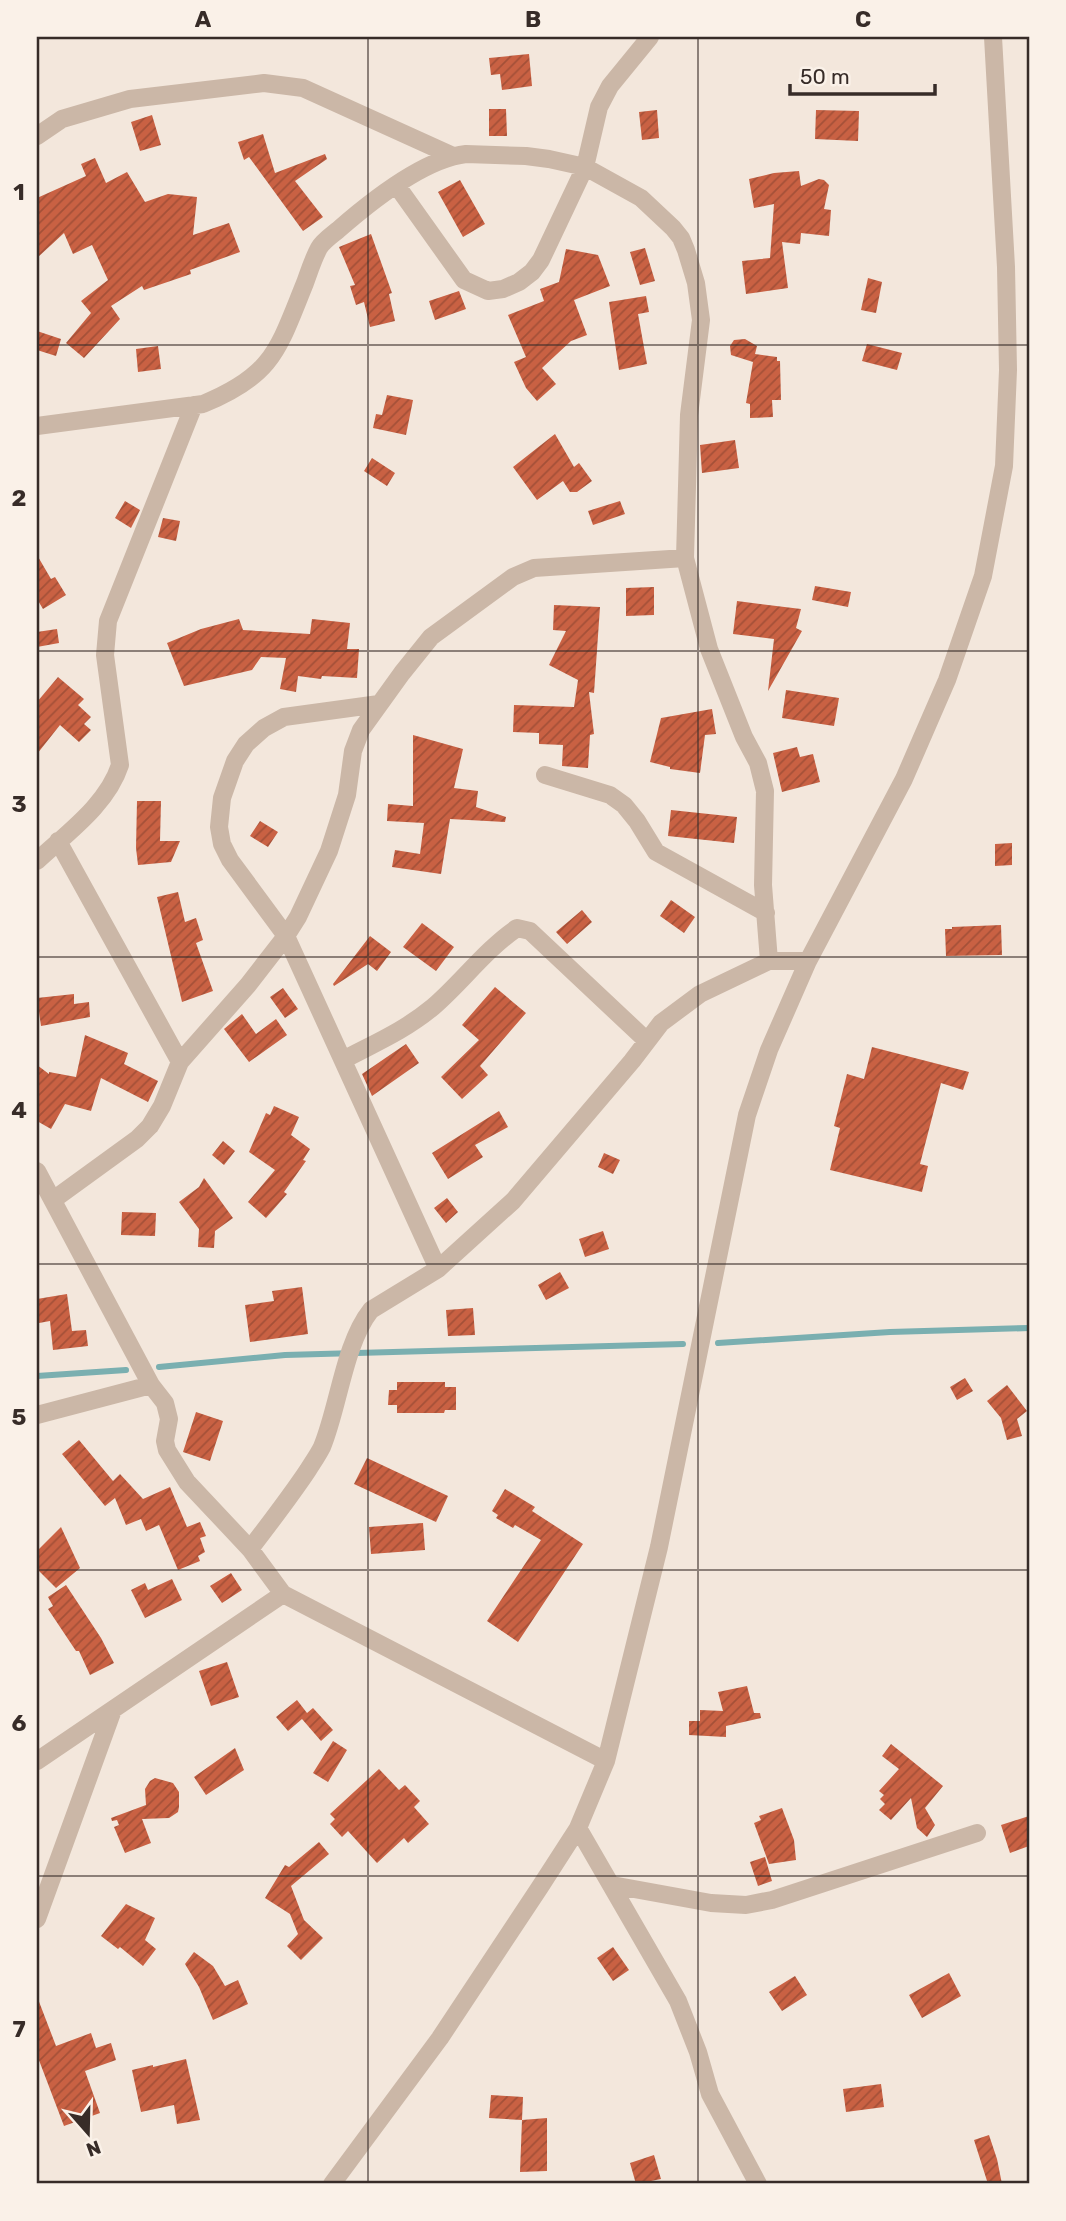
<svg xmlns="http://www.w3.org/2000/svg" width="1066" height="2221" viewBox="0 0 1066 2221" font-family="Rubik,sans-serif">
	<style>
		.lines { fill: none; stroke-linecap: round; stroke-linejoin: round }
		.stream { stroke: #7aafb0; stroke-width: 6 }
		.building { fill: url(#building-hatch) }
		.minor { stroke: #cbb7a7; stroke-width: 18 }
		.grid { fill: none; stroke: #372c28; stroke-width: 2; stroke-opacity: 0.55 }
		.neatline { fill: none; stroke: #372c28; stroke-width: 2.5 }
		.grid-label { font-size: 23px; text-anchor: middle; font-weight: bold; fill: #372c28 }
	</style>
	<defs>
		<pattern id="building-hatch" width="6" height="6" patternUnits="userSpaceOnUse" patternTransform="scale(1.75)"><rect width="6" height="6" fill="#c96143"/><path d="M-1 1l2-2M0 6l6-6M5 7l2-2" fill="none" stroke="#a45038"/></pattern>
	</defs>
	<rect width="100%" height="100%" fill="#f3e7dc"/>
	<g class="lines">
		<!-- stream -->
		<path class="stream" d="M718,1343l172,-11 139,-4
			M159,1367l126,-12 398,-11
			M37,1376l89,-6"/>
	</g>
	<!-- building -->
	<path class="building" d="M529,54l3,32 -30,4 -2,-16 -9,1 -2,-17z
		M489,109h17l1,27h-18z
		M657,110l2,28 -17,2 -3,-28z
		M816,110l43,1 -1,30 -43,-2z
		M152,115l9,30 -21,6 -9,-29z
		M263,134l12,39 50,-19 2,5 -32,22 28,36 -20,14 -54,-74 -5,3 -6,-18z
		M95,158l11,25 21,-11 18,30 23,-8 29,3 -4,38 36,-12 11,29 -50,18 1,4 -47,16 -2,-4 -31,20 9,13 -36,39 -18,-15 25,-30 -10,-12 27,-21 -16,-35 -19,9 -9,-21 -27,25v-60l49,-22 -5,-12z
		M799,171l2,15 18,-7 5,1 5,5 -5,24 7,1 -2,26 -28,-3 -1,11 -18,-2 6,46 -42,6 -4,-33 28,-3 4,-54 -20,4 -5,-29 25,-6z
		M460,180l25,44 -22,13 -25,-45z
		M371,234l21,59 -3,1 6,27 -25,6 -6,-25 -8,3 -6,-19 5,-1 -16,-38z
		M645,248l10,33 -15,4 -10,-33z
		M566,249l32,6 12,31 -36,14 13,35 -16,6 -29,27 14,16 -19,17 -11,-13 -12,-26 12,-5 -18,-42 36,-14 -4,-12 19,-7z
		M868,278l14,4 -6,31 -15,-3z
		M459,291l7,18 -31,11 -6,-19z
		M646,296l3,16 -11,2 9,50 -28,6 -10,-68z
		M37,331l24,8 -5,17 -19,-6z
		M745,339l12,7 -2,8 22,3v4h3l1,39h-9l1,17 -23,1v-14l-4,-1 7,-41 -22,-7 -1,-9 4,-6z
		M867,344l35,9 -5,17 -35,-9z
		M158,346l3,23 -23,3 -2,-23z
		M387,395l26,5 -7,35 -33,-7 3,-14 6,1z
		M555,434l19,33 5,-4 13,18 -15,11h-7l-7,-11 -26,19 -24,-33z
		M735,440l4,28 -37,5 -2,-28z
		M372,458l23,15 -8,13 -23,-15z
		M125,501l15,9 -9,18 -16,-10z
		M620,501l5,13 -32,11 -5,-14z
		M163,518l17,3 -4,20 -18,-4z
		M37,555l14,24 4,-2 11,18 -23,14 -6,-10z
		M815,586l36,6 -3,15 -36,-7z
		M654,587v28l-28,1v-28z
		M737,601l64,8 -5,19 6,3 -34,60 6,-52 -41,-5z
		M554,605l46,2 -6,86 -5,-1 5,42 -4,1 -2,33 -26,-2 1,-21 -24,-1v-11l-26,-1 1,-27 60,2 4,-27 -29,-15 17,-34 -13,-1z
		M239,619l4,11 67,4 2,-15 38,4 -3,26h12l-2,29 -35,-2 -1,3 -23,-3 -2,16 -16,-3 6,-31 -25,-1 -9,13 -68,16 -17,-43 34,-14z
		M57,629l2,14 -22,4v-15z
		M58,677l26,22 -6,6 13,12 -7,7 7,6 -12,12 -19,-17 -23,29v-52z
		M786,690l53,8 -5,28 -52,-8z
		M712,709l4,25 -11,1 -5,38 -30,-4v-2l-20,-5 11,-44z
		M413,735l50,14 -9,39 24,3 -2,16 30,10 -1,5 -55,-3 -9,55 -49,-7 3,-17 25,4 4,-31 -37,-2 1,-17 25,2z
		M797,747l3,10 13,-3 7,28 -38,10 -9,-39z
		M137,801h24l-1,40h20l-9,21 -33,3 -2,-17z
		M671,810l66,7 -3,26 -66,-7z
		M260,821l18,11 -10,15 -18,-11z
		M1012,843v22l-17,1v-22z
		M178,892l7,30 11,-4 7,22 -7,3 17,48 -31,11 -25,-105z
		M671,900l24,17 -11,16 -24,-17z
		M582,910l10,12 -25,22 -11,-12z
		M422,923l32,24 -18,24 -33,-24z
		M1001,925l1,30 -56,1 -1,-27h7v-2z
		M370,936l21,16 -14,19 -9,-7 -34,22 -1,-2z
		M495,987l31,26 -46,53 8,9 -26,24 -21,-22 38,-37 -17,-15z
		M283,988l15,21 -13,9 -15,-21z
		M74,994v10l15,-2 1,15 -49,9 -4,-28z
		M242,1014l14,20 20,-15 11,16 -38,27 -25,-33z
		M85,1035l43,18 -4,11 34,17 -10,21 -47,-24 -10,33 -26,-7 -14,25 -14,-8v-56l12,9v-2l27,5z
		M406,1044l13,19 -47,33 -10,-22z
		M872,1047l97,25 -6,18 -22,-7 -21,81 8,2 -6,26 -92,-22 10,-42 -6,-2 13,-52 17,5z
		M274,1106l25,11 -8,18 19,14 -7,11 3,1 -22,31 3,2 -21,24 -18,-16 27,-32 -26,-18 17,-39 4,2z
		M499,1111l9,16 -33,18 8,12 -35,22 -16,-26z
		M223,1141l12,10 -11,14 -12,-10z
		M604,1153l16,7 -7,14 -15,-7z
		M204,1178l29,40 -18,13 -1,17 -16,-1 1,-18 -20,-27 20,-15z
		M447,1198l11,14 -12,11 -12,-15z
		M122,1212l34,1 -1,23 -34,-1z
		M603,1231l6,18 -24,8 -6,-18z
		M560,1272l9,16 -23,12 -8,-15z
		M302,1287l6,47 -58,8 -5,-37 29,-4 -2,-10z
		M67,1294l5,37 14,-1 2,16 -35,4 -3,-29 -11,2 -2,-24z
		M473,1308l2,27 -27,1 -2,-26z
		M965,1378l8,13 -16,9 -7,-13z
		M397,1382h48v5h11v23h-11l-1,3h-47v-8h-9l1,-15h8z
		M1007,1385l20,26 -10,8 5,17 -15,4 -6,-22 -14,-17z
		M196,1412l27,9 -13,40 -27,-9z
		M79,1440l34,41 7,-7 23,25 27,-12 17,40 13,-5 6,14 -6,2 5,14 -7,4 2,5 -22,9 -19,-45 -13,6 -5,-12 -15,6 -11,-27 -10,8 -43,-52z
		M367,1458l81,38 -12,26 -82,-38z
		M505,1489l30,18 -3,4 51,33 -65,98 -31,-21 54,-81 -26,-15 -2,3 -17,-10 2,-3 -6,-4z
		M423,1523l2,27 -54,4 -2,-27z
		M61,1527l19,41 -24,20 -19,-19v-18z
		M231,1573l11,17 -20,13 -12,-17z
		M172,1579l10,21 -37,18 -14,-28 14,-7 3,7z
		M66,1585l35,53 13,25 -24,12 -11,-24h-3l-28,-42 5,-3 -5,-9z
		M227,1662l12,35 -28,9 -12,-35z
		M747,1686l7,27h6l1,5 -35,8v11l-37,-2v-14h11v-11l23,1 -5,-19z
		M297,1700l10,13 6,-5 20,22 -12,11 -19,-22 -14,12 -12,-14z
		M333,1741l14,9 -19,32 -15,-9z
		M891,1744l52,42 -18,22 10,17 -8,12 -10,-9 -6,-30 -20,22 -12,-10 6,-6 -5,-5 4,-4 -5,-4 20,-22 -17,-13z
		M235,1748l9,22 -38,25 -12,-18z
		M379,1769l20,21 6,-5 15,16 -6,6 15,17 -21,19 -4,-5 -27,25 -29,-32 -6,6 -12,-13 5,-5 -5,-5z
		M155,1778l18,5 6,9v15l-1,5 -9,6 -27,1 9,24 -26,10 -11,-26 5,-2 -2,-5 -5,1 -1,-3 35,-13 -1,-16 5,-8z
		M782,1808l12,32 2,20 -27,4 -15,-41 7,-3 -2,-4z
		M1029,1816v30l-19,7 -9,-28z
		M319,1842l10,12 -38,32 13,34 19,18 -22,22 -14,-14 11,-12 -8,-20 -25,-16 20,-33 4,2z
		M765,1857l7,24 -14,5 -8,-24z
		M126,1904l29,14 -10,22 11,9 -13,17 -23,-19 -2,2 -17,-13z
		M613,1947l16,23 -16,11 -16,-23z
		M194,1952l19,14 12,20 13,-6 10,24 -35,16 -14,-33 -14,-23z
		M949,1973l12,23 -39,22 -13,-23z
		M795,1976l12,19 -25,16 -13,-19z
		M38,1999l18,47 35,-13 5,15 15,-5 5,17 -31,11 15,42 -36,13 -27,-71z
		M186,2059l14,61 -23,4 -3,-19 -33,7 -9,-42 21,-5v2z
		M881,2084l3,23 -38,5 -3,-23z
		M491,2095l32,2 -1,23 -33,-2z
		M547,2118v53l-27,1 2,-52z
		M989,2135l8,24 5,25h-14l-14,-44z
		M654,2155l7,24 -25,5 -6,-21z"/>
	<g class="lines">
		<!-- minor -->
		<path class="minor" d="M37,136l25,-17 68,-20 134,-16 39,5 150,68
			M397,186l67,94 24,11 15,-2 16,-7 13,-10 9,-12 44,-93 14,-60 11,-21 40,-49
			M37,426l166,-22c71,-29 75,-55 102,-121 4,-11 8,-24 14,-35 4,-7 13,-13 19,-18 32,-28 86,-71 128,-76l60,2 23,3 36,8 56,31 32,30 8,10 5,12 10,33 5,37 -12,95 -4,143 24,91 35,88 14,26 7,28 -2,94 6,76
			M379,704l-95,13 -20,11 -18,16 -11,17 -13,37 -3,29 3,17 8,16 56,76 152,333
			M545,775l65,20 14,10 13,16 19,31 110,61
			M58,841l122,221
			M37,861c30,-28 70,-56 83,-96l-15,-110 3,-34 86,-216
			M343,1060c32,-17 61,-29 90,-53 29,-25 52,-57 84,-79l13,3 117,110
			M37,1171l114,214 14,18 4,16 -4,22 2,9 20,32 63,67 33,45 323,167
			M53,1200l84,-61 13,-13 12,-20 18,-44 68,-77 38,-49 12,-19 31,-66 18,-56 6,-44 8,-21 41,-57 29,-36 82,-60 21,-9 151,-10
			M37,1415l114,-30
			M250,1549c20,-26 40,-52 58,-79 5,-8 10,-15 14,-23 17,-41 22,-103 49,-137l67,-41 75,-68 119,-140 29,-38 39,-29 69,-33h39
			M37,1761l246,-167
			M578,1828l100,173 20,51 12,42 48,90
			M612,1885l99,18 35,2 26,-5 205,-67
			M37,1919l76,-209
			M332,2184l108,-146 100,-151 38,-59 28,-67 53,-214 88,-432 22,-65 39,-89 96,-182 43,-99 36,-104 21,-110 4,-96 -2,-103 -13,-230"/>
	</g>
	<!-- grid -->
	<path class="grid" d="M368,37v2147M698,37v2147M37,345h992M37,651h992M37,957h992M37,1264h992M37,1570h992M37,1876h992"/>
	<!-- border -->
	<rect width="1066" height="2221" fill="none" stroke="#faf1e8" stroke-width="77"/>
	<!-- north arrow -->
	<g transform="translate(88 2133) rotate(160)" stroke="#faf1e8" stroke-width="5" paint-order="stroke">
	<path d="M0-5L12 26L0 18L-12 26Z" fill="#372c28"/>
	<text y="-10" font-size="19" font-weight="bold" text-anchor="middle" fill="#372c28">N</text>
	</g>
	<!-- scale -->
	<path d="M790 84v10h145v-10" fill="none" stroke="#372c28" stroke-width="3.5"/>
	<text x="800" y="84" font-size="21" fill="#372c28" stroke="#faf1e8" stroke-width="5" paint-order="stroke">50 m</text>
	<rect x="38" y="38" width="990" height="2144" class="neatline"/>
	<g class="grid-label">
		<text x="203" y="27">A</text>
		<text x="533" y="27">B</text>
		<text x="863" y="27">C</text>
		<text x="19" y="200">1</text>
		<text x="19" y="506">2</text>
		<text x="19" y="812">3</text>
		<text x="19" y="1118">4</text>
		<text x="19" y="1425">5</text>
		<text x="19" y="1731">6</text>
		<text x="19" y="2037">7</text>
	</g>
</svg>
